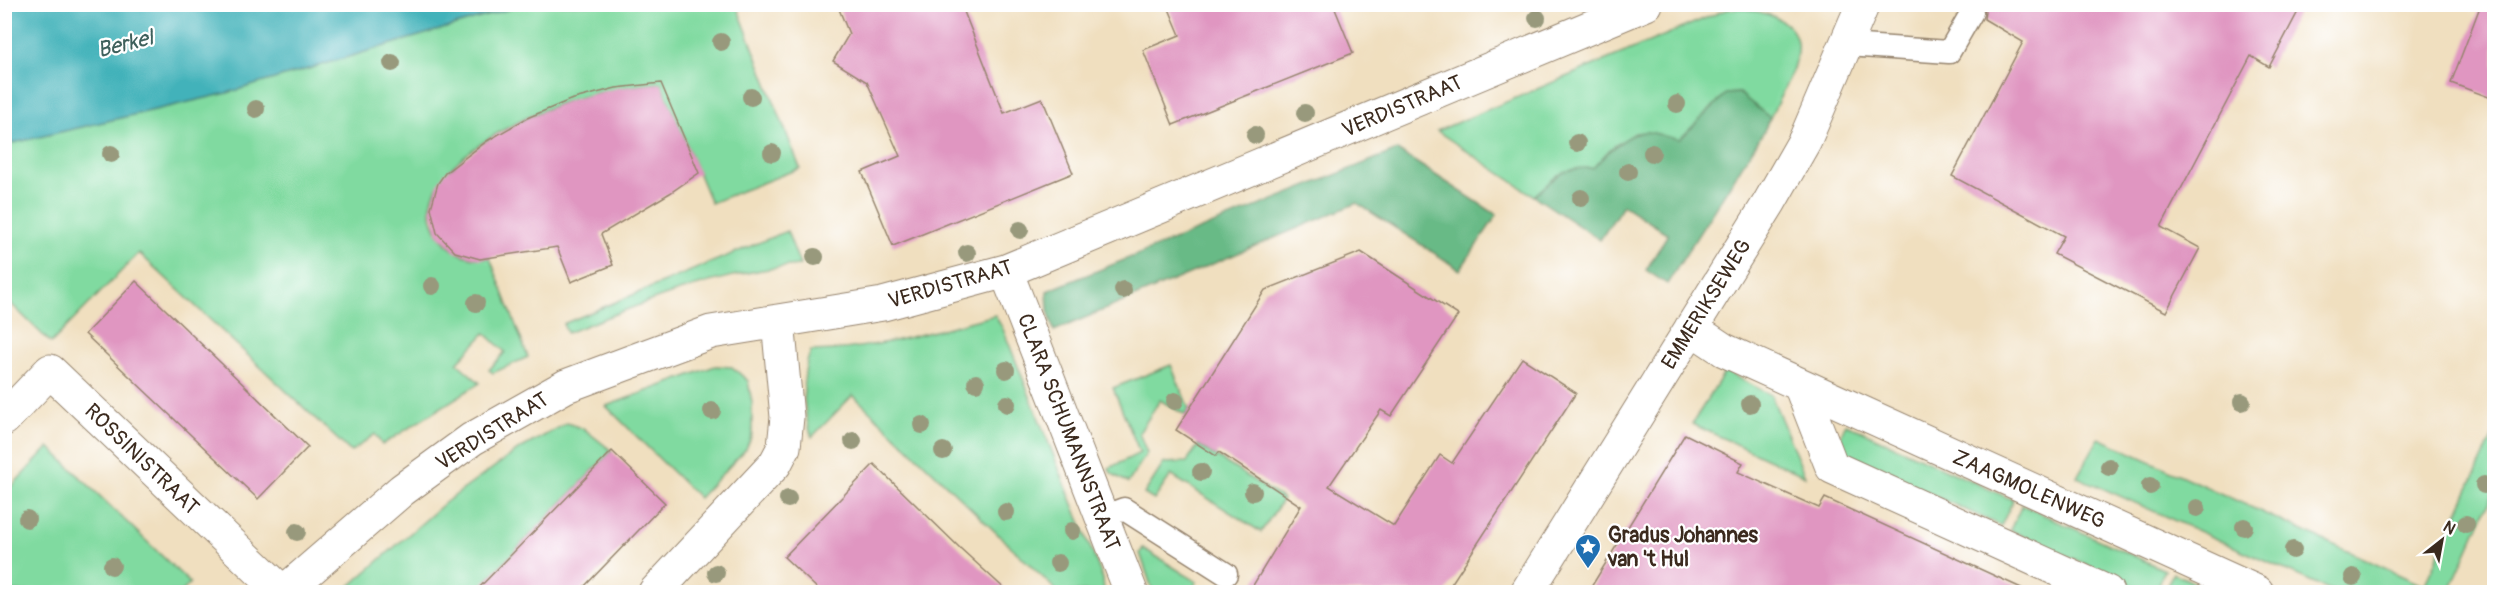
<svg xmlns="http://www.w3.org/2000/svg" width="2499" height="597" viewBox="0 0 2499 597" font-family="Pangolin,sans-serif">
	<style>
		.green { fill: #80daa0; stroke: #5e825f; stroke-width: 1.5 }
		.forest { fill: #68ba86; stroke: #527252; stroke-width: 1.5 }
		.water { fill: #42b2ba; stroke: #3e6e6c; stroke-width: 1.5 }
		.building { fill: #e096c1 }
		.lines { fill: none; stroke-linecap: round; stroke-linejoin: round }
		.service-casing { stroke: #96846e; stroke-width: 25 }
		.minor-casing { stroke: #96846e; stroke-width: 35 }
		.service { stroke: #fff; stroke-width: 22 }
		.minor { stroke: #fff; stroke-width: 33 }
		.tree { fill: #98997c }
		.labels { text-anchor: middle; stroke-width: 4.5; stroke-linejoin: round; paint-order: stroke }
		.street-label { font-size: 21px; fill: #3b2a1e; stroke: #fff }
		.poi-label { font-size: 21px; font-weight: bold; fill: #3b2a1e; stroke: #fff; text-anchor: start }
		.water-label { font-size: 22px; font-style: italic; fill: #3e605c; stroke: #fff }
	</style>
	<rect width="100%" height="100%" fill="#fff"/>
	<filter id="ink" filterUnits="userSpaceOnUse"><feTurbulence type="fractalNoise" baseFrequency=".0167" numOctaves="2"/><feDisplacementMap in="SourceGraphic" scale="12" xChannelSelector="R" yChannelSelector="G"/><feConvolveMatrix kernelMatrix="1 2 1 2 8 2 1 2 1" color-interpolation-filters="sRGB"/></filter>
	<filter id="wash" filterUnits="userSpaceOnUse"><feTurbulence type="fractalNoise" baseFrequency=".008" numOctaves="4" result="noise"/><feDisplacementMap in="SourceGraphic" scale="24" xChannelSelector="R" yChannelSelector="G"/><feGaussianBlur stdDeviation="1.35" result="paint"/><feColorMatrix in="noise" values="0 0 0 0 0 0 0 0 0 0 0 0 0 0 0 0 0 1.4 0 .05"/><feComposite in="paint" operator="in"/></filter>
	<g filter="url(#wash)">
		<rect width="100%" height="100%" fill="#f0dfbf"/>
		<!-- green -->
		<path class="green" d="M736,4l64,164 -89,35 -50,-120c-31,2 -60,8 -90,17 -44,14 -174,73 -132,135 12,18 30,25 51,23l38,99 -35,16 -4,-3 16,-18 -20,-19 -28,30 23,20 -98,62 -7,-11 -24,18 -212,-199 -88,90 -46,-45 -1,-153 223,-52 296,-88z
			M1740,8c86,13 57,54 30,110l-31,-25 -13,1 -46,45 -17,-1 -16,-6 -12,1 -24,15 -18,20 -35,7 -24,21 -97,-65 288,-121z
			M787,231l13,34c-81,7 -158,38 -233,68l-4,-9z
			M995,315l8,14 100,250 1,13h-46l-205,-197 -41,42c-9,-24 -12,-62 -1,-86 64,-1 123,-20 184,-36z
			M1171,365l18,44 -4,6 -25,-15 -21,33 8,20 -19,30 -17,-10 -2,-5 31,-15 -27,-65z
			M715,366l17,1 16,14 4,22v31l-6,15 -47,49 -93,-92z
			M1725,371l46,24 34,81 -113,-52z
			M567,423l17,6 28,22 -137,141h-132l103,-90 72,-52z
			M1846,424l167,76 -12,26 -167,-76z
			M2494,434v57l-45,101h-114l-258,-115 22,-39 325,148z
			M1198,445l85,54 -22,33 -90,-57 -17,25 -10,-6 20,-31 23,-1z
			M49,447l141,136 -8,9h-177v-99z
			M2022,505l143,65 -11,22h-7l-137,-62z
			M1143,548l54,34 -7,10h-37l-13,-39z
			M2173,573l42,19h-51z"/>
		<!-- forest -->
		<path class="forest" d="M1739,93l31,25 -7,15 -96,151 -21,-14 22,-36 -45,-29 -23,35 -66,-44c23,-20 27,-29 59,-28 11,-13 37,-38 54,-36 11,1 21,6 33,7l46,-45z
			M1397,150l100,65 -37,55 -103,-67 -303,128 -6,-21 -1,-19z"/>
		<!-- water -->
		<path class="water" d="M4,5l1,-1 518,1 -296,88 -222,52z"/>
		<g id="blocks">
			<!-- building -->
			<path class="building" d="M837,4h124l43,109 38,-15 31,75 -180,73 -31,-74 38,-16 -33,-74 -34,-21 16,-27z
				M1167,4h166l20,49 -180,72 -30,-75 37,-15z
				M1983,4h319l-33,63 -18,-11 -90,171 39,21 -34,64 -112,-58 10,-18 -112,-60 71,-134 -39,-23 1,-8z
				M2481,4h13v95l-43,-16z
				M661,83l38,90 -29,20 -69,41 12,31 -42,17 -14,-35 -77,12 -25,-7 -18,-19 -6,-25 7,-25 7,-10 42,-32 40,-23 43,-18 46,-12z
				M1361,252l97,63 -67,101 -10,-6 -52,76 65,40 46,-71 12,8 70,-105 54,35 -130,199h-197l52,-86 -82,-54 -3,4 -40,-26 89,-140z
				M136,281l172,166 -50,52 -173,-165z
				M1685,434l58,29 -5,9 81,36 6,-10 205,94h-442z
				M612,451l53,52 -86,89h-104z
				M874,464l86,84 48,44h-187l-37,-35z"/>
		</g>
	</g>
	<g filter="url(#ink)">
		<use href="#blocks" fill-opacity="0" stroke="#96846e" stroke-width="1.5"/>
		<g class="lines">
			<defs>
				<path id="service" d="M1847,45l102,7 23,-40
					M1102,517l22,-8 102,65"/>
				<path id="minor" d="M1006,271l125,321
					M1691,328l33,22 533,242
					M1800,385l32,82 275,125
					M4,419l46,-48 232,221
					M284,592l118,-102 70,-51 94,-53 145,-54 172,-28 123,-33 640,-267
					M655,592l120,-128 9,-17 3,-30 -9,-96
					M1527,592l242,-389 36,-63 58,-136"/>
			</defs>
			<!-- service casing -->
			<use href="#service" class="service-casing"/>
			<!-- minor casing -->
			<use href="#minor" class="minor-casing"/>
			<!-- service -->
			<use href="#service" class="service"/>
			<!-- minor -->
			<use href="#minor" class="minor"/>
		</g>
		<!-- trees -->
		<g class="tree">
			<circle cx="1537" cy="18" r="9"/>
			<circle cx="721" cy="42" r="9"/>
			<circle cx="392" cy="63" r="9"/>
			<circle cx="751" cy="97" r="9"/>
			<circle cx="1677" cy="104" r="9"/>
			<circle cx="256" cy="109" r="9"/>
			<circle cx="1305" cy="113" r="9"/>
			<circle cx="1255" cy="135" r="9"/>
			<circle cx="1577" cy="143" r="9"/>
			<circle cx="772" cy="153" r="9"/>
			<circle cx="1652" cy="153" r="9"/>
			<circle cx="111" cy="154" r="9"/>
			<circle cx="1628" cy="172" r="9"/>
			<circle cx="1581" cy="198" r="9"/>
			<circle cx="1020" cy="230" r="9"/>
			<circle cx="967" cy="253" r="9"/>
			<circle cx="815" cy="257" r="9"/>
			<circle cx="432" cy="286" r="9"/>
			<circle cx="1123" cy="290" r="9"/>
			<circle cx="476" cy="303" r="9"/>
			<circle cx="1006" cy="370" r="9"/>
			<circle cx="976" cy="383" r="9"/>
			<circle cx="1175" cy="401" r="9"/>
			<circle cx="2242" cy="402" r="9"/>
			<circle cx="1007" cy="404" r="9"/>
			<circle cx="1750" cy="404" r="9"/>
			<circle cx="712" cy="411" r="9"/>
			<circle cx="922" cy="425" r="9"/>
			<circle cx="853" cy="441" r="9"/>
			<circle cx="943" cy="451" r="9"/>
			<circle cx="2109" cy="467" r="9"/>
			<circle cx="1201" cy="472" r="9"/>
			<circle cx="2484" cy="485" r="9"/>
			<circle cx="2150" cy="486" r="9"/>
			<circle cx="1253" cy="492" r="9"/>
			<circle cx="788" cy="499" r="9"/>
			<circle cx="2197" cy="508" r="9"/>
			<circle cx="1006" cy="512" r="9"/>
			<circle cx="27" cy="519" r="9"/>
			<circle cx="2466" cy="524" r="9"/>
			<circle cx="2244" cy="527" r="9"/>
			<circle cx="1072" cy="531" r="9"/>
			<circle cx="297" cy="532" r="9"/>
			<circle cx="2293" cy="550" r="9"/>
			<circle cx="1058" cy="563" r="9"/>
			<circle cx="112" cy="566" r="9"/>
			<circle cx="716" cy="573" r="9"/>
			<circle cx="2353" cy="577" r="9"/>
		</g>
	</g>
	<!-- icons -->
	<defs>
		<symbol id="sight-pin" viewBox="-11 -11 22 30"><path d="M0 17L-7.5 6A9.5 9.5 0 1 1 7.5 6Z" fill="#1f6fb2" stroke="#fff"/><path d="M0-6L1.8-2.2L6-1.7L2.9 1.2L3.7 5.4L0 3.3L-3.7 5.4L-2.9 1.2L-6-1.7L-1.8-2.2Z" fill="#fff"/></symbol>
	</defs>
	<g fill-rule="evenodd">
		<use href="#sight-pin" x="1573" y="532" width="30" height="40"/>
	</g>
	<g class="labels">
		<!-- street labels -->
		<g class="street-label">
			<text transform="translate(1402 106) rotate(-23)" y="7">VERDISTRAAT</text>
			<text transform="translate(950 284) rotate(-16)" y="7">VERDISTRAAT</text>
			<text transform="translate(1706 304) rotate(-58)" y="7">EMMERIKSEWEG</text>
			<text transform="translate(492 431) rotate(-32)" y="7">VERDISTRAAT</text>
			<text transform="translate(1069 432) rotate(69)" y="7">CLARA SCHUMANNSTRAAT</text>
			<text transform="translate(142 459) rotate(44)" y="7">ROSSINISTRAAT</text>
			<text transform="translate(2029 489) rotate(24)" y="7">ZAAGMOLENWEG</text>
		</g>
		<!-- poi labels -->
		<g class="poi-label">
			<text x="1608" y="542">Gradus Johannes<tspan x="1608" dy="24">van 't Hul</tspan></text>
		</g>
		<!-- water labels -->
		<g class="water-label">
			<text transform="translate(125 43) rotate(-14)" y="8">Berkel</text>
		</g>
	</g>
	<!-- margin -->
	<rect width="2499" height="597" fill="none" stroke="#fff" stroke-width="24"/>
	<!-- north arrow -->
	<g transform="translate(2442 540) rotate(31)" stroke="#ffffff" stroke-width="4.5" paint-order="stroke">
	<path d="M0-4.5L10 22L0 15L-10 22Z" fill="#3b2a1e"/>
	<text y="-9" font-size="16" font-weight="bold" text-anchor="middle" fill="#3b2a1e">N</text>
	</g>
</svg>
